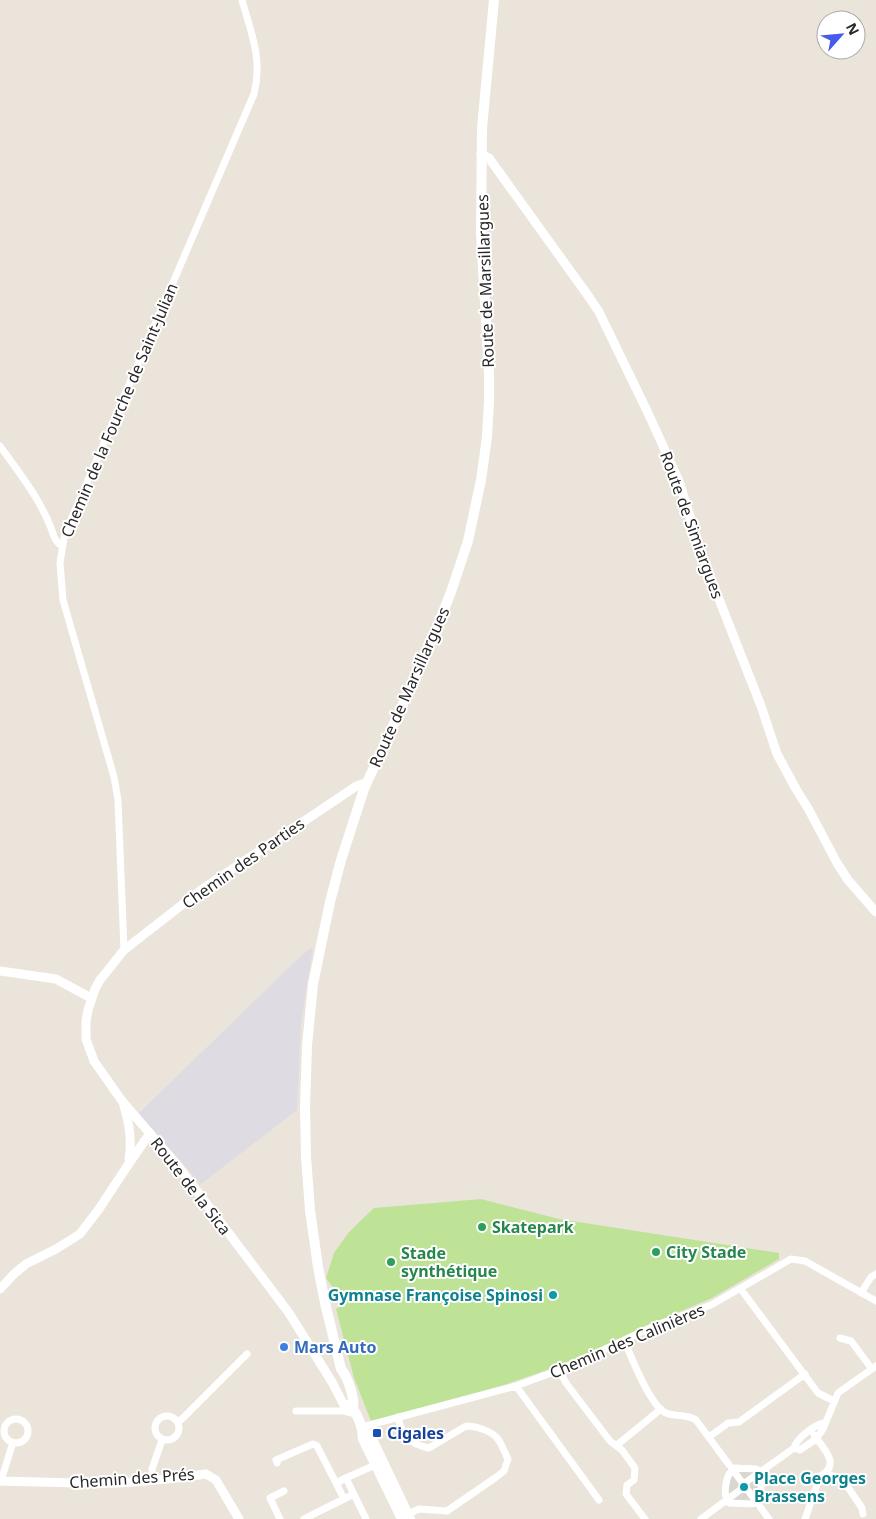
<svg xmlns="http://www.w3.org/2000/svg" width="876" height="1519" viewBox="0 0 876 1519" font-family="'Noto Sans',sans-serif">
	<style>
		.industrial { fill: #dedbe2 }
		.pitch { fill: #bee397 }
		.plaza { fill: #dad7d1 }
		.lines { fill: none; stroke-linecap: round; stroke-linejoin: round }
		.minor { stroke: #fff; stroke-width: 7 }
		.tertiary { stroke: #fff; stroke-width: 9 }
		.secondary { stroke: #fff; stroke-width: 10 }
		.leisure-dot { fill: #2e9e5b; stroke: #fff; stroke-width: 2 }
		.culture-dot { fill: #0f9aa8; stroke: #fff; stroke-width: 2 }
		.shop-dot { fill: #3f7fe0; stroke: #fff; stroke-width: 2 }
		.transit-dot { fill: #1a4fb4; stroke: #fff; stroke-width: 2 }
		.labels { text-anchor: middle; stroke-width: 4; stroke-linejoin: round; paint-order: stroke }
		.street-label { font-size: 16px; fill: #282828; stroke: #fff }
		.leisure-label { font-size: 16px; font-weight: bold; fill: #27864d; stroke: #fff; text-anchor: start }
		.culture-label { font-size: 16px; font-weight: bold; fill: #0d838f; stroke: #fff; text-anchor: end }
		.shop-label { font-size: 16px; font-weight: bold; fill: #366cbe; stroke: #fff; text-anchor: start }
		.transit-label { font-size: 16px; font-weight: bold; fill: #164399; stroke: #fff; text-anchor: start }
	</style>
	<rect width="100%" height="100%" fill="#eae4db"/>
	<!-- industrial -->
	<path class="industrial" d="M313,947l-12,76 -4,87 -96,74 -63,-70 167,-162z"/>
	<!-- pitch -->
	<path class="pitch" d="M481,1199l78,20 220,34v6l-67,39 -54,23 -50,24 -55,23 -49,17 -133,36 -17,-43 -18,-69 8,-6 -18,-25 8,-25 15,-21 25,-24z"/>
	<!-- plaza -->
	<path class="plaza" d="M727,1465l39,5 -5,39 -39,-5z"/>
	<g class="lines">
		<!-- minor -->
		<path class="minor" d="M0,446c18,25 37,49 49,77 4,8 4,18 13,23
			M124,950l-6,-150 -4,-23 -51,-177 -3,-37 4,-25 6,-16 184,-428c9,-35 -3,-61 -12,-94
			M740,1288l78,105 16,8
			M861,1293l10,-16 5,-3
			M840,1338l11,3 21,28
			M624,1340c7,16 26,66 42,73 10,4 21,1 30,7l73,99
			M559,1370l7,13 44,58 12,9 13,18 -1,12 -7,5 -1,9 19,25
			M516,1386l83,114
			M296,1411h51
			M155 1428a12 12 0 1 1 24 0a12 12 0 1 1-24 0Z
			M398,1417c4,20 12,27 31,31l37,-22c6,0 10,1 16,3 18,6 18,14 26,30l-4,12 -9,7 -48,33 -28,-2 -11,5
			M4 1431a12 12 0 1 1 24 0a12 12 0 1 1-24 0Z
			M177,1422l5,-3 65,-65
			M362,1427l154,-41 43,-16 25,-11 70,-33 57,-21 80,-46 14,2 71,40
			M709,1437l19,-14 11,-1 66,-48
			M617,1445l44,-36
			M794,1448l6,2 16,-11 7,-10 15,-36 38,-27
			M277,1463l-1,-3 37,-16 4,2 19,37 10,-5
			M736,1468c6,1 15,0 20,1 10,4 4,28 0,34l-4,1 -23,-1c-7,-8 -3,-26 3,-34z
			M826,1473l17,7 19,28 1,6
			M1,1481l12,-39
			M153,1481l-1,-12 10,-29
			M336,1483l8,16
			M280,1519l-10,-21 14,-7
			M304,1519l50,-25
			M366,1519l-20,-41 29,-13
			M701,1519l43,-32 2,-5 48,-34c3,-10 20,-23 30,-25
			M805,1519l15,-43c22,-11 3,-28 -6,-41"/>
		<!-- tertiary -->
		<path class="tertiary" d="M481,154l8,4 100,139 10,15 49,101 31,68 25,80 57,145 16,48 19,35 13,21 28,53 11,17 28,32
			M0,971l56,8 35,19
			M124,1106c5,16 8,36 5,53
			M0,1289l14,-15 12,-10 30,-15 24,-15 19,-25 29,-44 22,-32
			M355,1413l-8,-2 -15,-29 -43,-69 -111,-147 -56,-65 -28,-40 -8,-22v-18l2,-11 7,-21 5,-9 24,-30 77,-60 154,-103 7,-3h4
			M0,1481c38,1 77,3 115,2 31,-1 61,-5 91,-9l10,6 23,39"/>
		<!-- secondary -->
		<path class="secondary" d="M349,1405c9,8 14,23 14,34l39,80
			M353,1409c2,-10 -5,-32 -12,-40l-16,-66 -7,-36 -8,-57 -4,-53 -1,-50 2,-61 6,-62 17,-82 11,-42 23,-71 70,-153 18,-47 16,-48 13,-61 6,-43 2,-36v-27l-8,-141 1,-105 12,-128
			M363,1431l7,4 40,84"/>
	</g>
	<!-- markers -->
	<g class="leisure-dot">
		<circle cx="482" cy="1227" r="5"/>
		<circle cx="656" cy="1252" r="5"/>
		<circle cx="391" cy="1262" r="5"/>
	</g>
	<g class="culture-dot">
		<circle cx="553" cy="1295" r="5"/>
		<circle cx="744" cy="1487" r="5"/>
	</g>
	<circle class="shop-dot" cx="284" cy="1347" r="5"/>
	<rect class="transit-dot" x="372" y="1428" width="10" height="10" rx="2.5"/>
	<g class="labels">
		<!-- street labels -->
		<g class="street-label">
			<text transform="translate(485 281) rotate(-92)" y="6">Route de Marsillargues</text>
			<text transform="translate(119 410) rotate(-67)" y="6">Chemin de la Fourche de Saint-Julian</text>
			<text transform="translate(692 525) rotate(70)" y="6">Route de Simiargues</text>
			<text transform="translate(409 687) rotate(-66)" y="6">Route de Marsillargues</text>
			<text transform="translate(243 863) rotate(-35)" y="6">Chemin des Parties</text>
			<text transform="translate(191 1186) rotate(52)" y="6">Route de la Sica</text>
			<text transform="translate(627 1341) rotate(-23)" y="6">Chemin des Calinières</text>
			<text transform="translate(132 1478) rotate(-4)" y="6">Chemin des Prés</text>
		</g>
		<!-- leisure labels -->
		<g class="leisure-label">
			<text x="492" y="1233">Skatepark</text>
			<text x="666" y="1258">City Stade</text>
			<text x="401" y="1259">Stade<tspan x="401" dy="18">synthétique</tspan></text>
		</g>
		<!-- culture labels -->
		<g class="culture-label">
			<text x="543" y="1301">Gymnase Françoise Spinosi</text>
			<text x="754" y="1484" text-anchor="start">Place Georges<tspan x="754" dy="18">Brassens</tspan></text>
		</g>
		<!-- shop labels -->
		<g class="shop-label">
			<text x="294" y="1353">Mars Auto</text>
		</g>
		<!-- transit labels -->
		<g class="transit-label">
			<text x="387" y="1439">Cigales</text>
		</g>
	</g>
	<!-- north arrow -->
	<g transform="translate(841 35) rotate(63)"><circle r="24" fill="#ffffff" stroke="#a9a9a9"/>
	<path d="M0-4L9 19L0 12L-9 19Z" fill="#465aec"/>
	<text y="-8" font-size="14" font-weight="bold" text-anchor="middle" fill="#282828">N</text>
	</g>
</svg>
